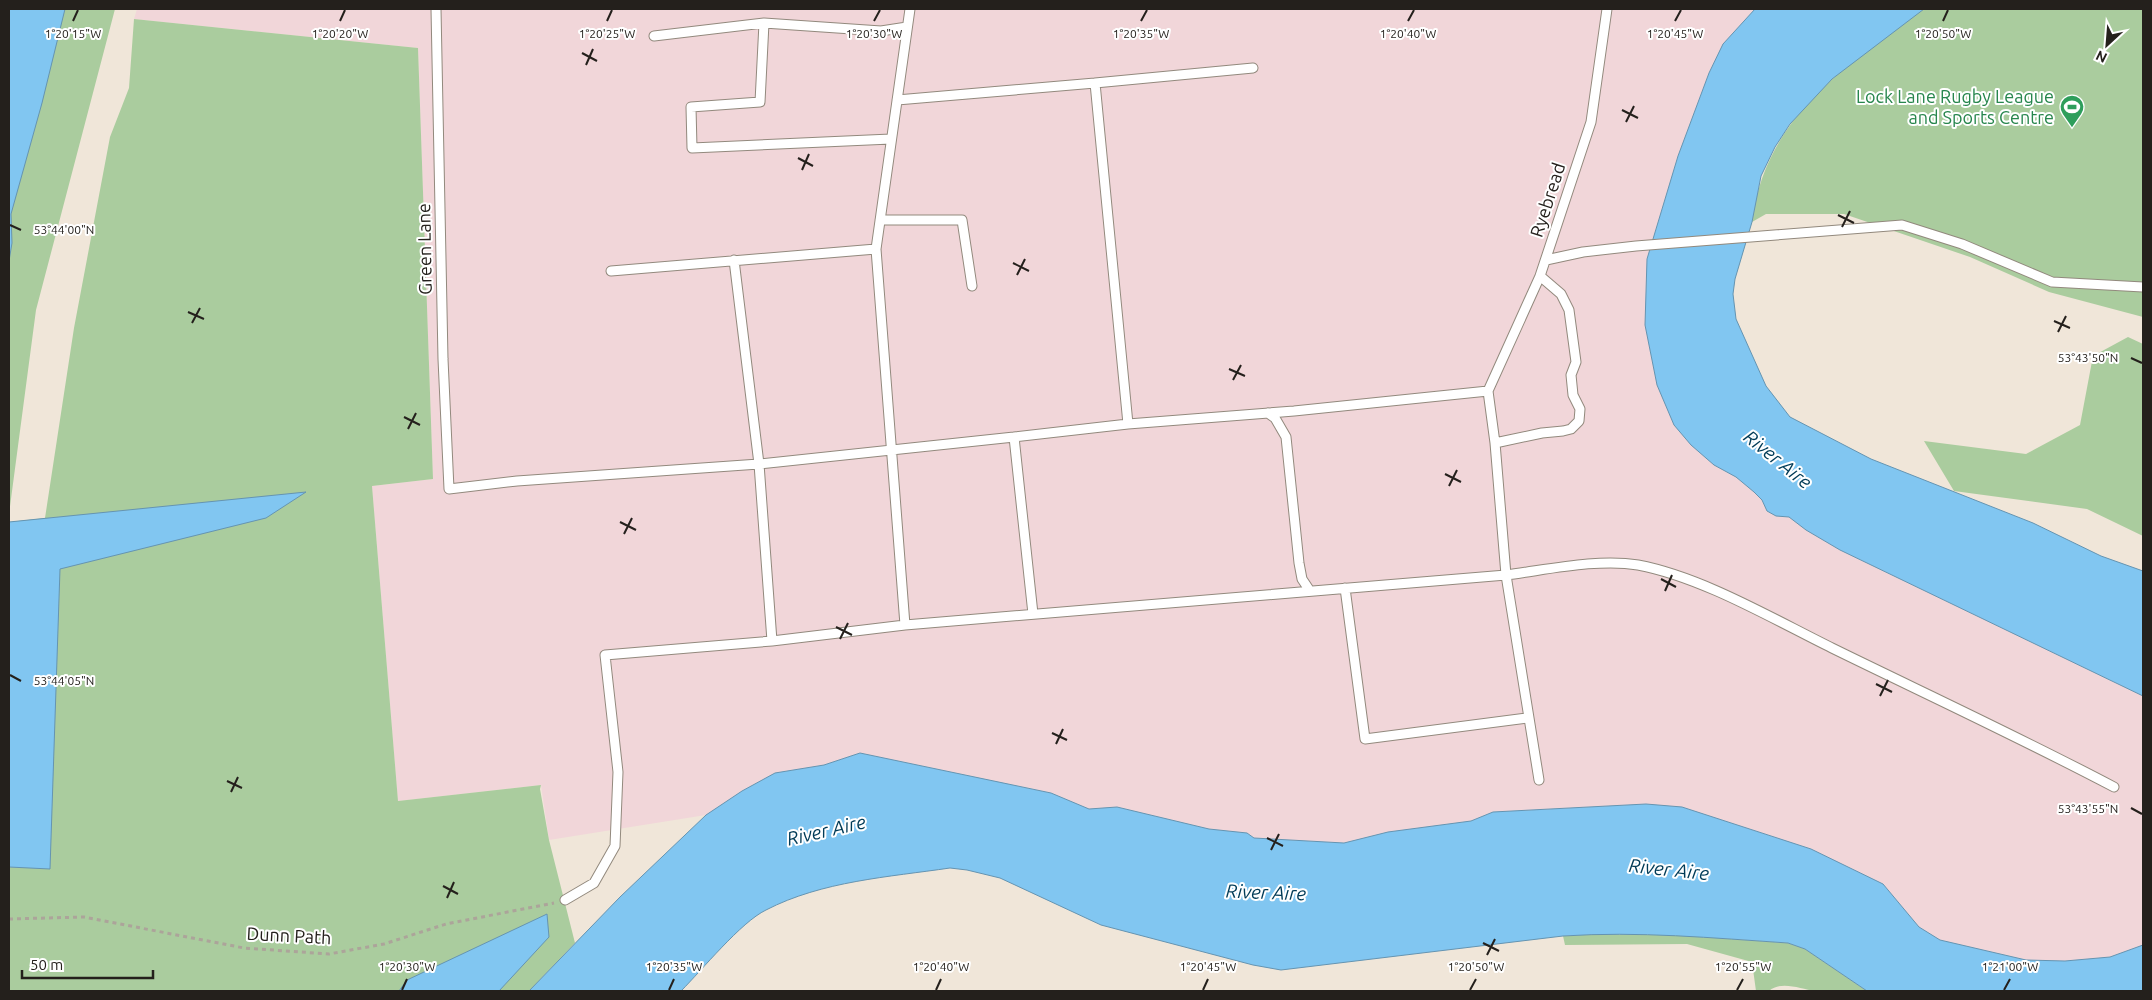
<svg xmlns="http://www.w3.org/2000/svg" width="2152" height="1000" viewBox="0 0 2152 1000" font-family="Ubuntu,sans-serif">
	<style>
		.industrial { fill: #f1d6d9 }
		.green { fill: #aacc9e }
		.water { fill: #81c6f1; stroke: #6594b1 }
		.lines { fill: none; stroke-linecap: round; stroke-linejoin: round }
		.service-casing { stroke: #92897d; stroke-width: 11 }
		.path { stroke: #aca49a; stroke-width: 3; stroke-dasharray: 4 4; stroke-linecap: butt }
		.service { stroke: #fff; stroke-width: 9 }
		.ticks { fill: none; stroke: #24201c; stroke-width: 2 }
		.labels { text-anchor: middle; stroke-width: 4; stroke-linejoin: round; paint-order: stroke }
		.leisure-label { font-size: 18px; fill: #27864d; stroke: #fff; text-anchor: end }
		.street-label { font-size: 18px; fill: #24201c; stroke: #fff }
		.water-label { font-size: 19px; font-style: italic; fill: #003b57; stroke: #fff }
		.ticks-label { font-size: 12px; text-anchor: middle; fill: #24201c; stroke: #fff; stroke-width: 4; stroke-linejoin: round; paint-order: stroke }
	</style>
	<rect width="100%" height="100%" fill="#f0e6d9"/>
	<!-- industrial -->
	<path class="industrial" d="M137,9h1618l-32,35 -14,29 -31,83 -31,103 67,206 22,12 18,15 8,8 5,11 9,5 13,1 17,13 34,20 303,146v249l-33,12 -45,4 -39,-1 -86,-20 -21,-13 -36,-43 -237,-80 -153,8 -22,9 -83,11 -44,11 -90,-5 -7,-5 -38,-4 -92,-22 -28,2 -38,-16 -191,-40 -36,12 -49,8 -33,18 -36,24 -157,25 -8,-55 -143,16 -26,-315 61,-7 -15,-431 -284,-29z"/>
	<!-- green -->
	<path class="green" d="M9,9h106l-79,301 -27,204z
		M1924,9h219v308l-94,-25 -79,-35 -126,-43h-78l-14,8c13,-105 93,-156 172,-213z
		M134,19l284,29 15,431 -61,7 26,315 143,-16 -1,4 9,51 26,103 -46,48h-520v-469l36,-4 29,-190 36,-191 19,-49z
		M2128,337l15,7v192l-56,-27 -133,-18 -30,-50 102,13 54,-29 13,-69z
		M1598,934l82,1 108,8 17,6 62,42c-17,0 -36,3 -52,0 -14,-2 -34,-11 -46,0h-13l-4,-29 -65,-18 -122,1 -2,-9z"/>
	<!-- water -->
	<path class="water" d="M9,9h56l-23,94 -31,111 1,29 -3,18z
		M1755,9h169l-92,70 -42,45 -15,23 -14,29 -9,46 -17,57 -2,15 3,25 30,67 24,31 81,42 162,64 68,33 42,15v125l-303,-146 -34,-20 -17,-13 -13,-1 -9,-5 -5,-11 -8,-8 -18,-15 -22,-12 -23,-20 -17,-20 -17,-40 -12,-60 2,-66 31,-103 31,-83 14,-29z
		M306,492l-40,26 -206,51 -10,300 -41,-2v-345z
		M860,753l191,40 38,16 28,-2 92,22 38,4 7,5 90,5 44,-11 83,-11 22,-9 153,-8 36,3 129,42 72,35 36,43 21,13 86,20 39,1 45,-4 33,-12v46h-276l-62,-42 -17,-6c-75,-5 -150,-12 -225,-7l-282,34 -28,-5 -152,-40 -101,-47 -33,-8 -17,-2c-61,9 -128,13 -184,42 -25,12 -64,60 -85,81h-152l91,-94 86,-82 36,-24 33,-18 49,-8z
		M547,914l2,23 -50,54h-100l8,-11z"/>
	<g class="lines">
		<defs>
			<path id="service" d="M436,9l7,350 6,130 68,-8 242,-17 13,177
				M910,9l-34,240 29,376 601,-50c40,-5 92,-17 132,-10 64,12 135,54 194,83 94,46 189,90 282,139
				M764,23l-4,79 -69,5 1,41 199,-9
				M654,36l110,-13 117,8 26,-4
				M1095,83l158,-15
				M897,100l198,-17 33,341 -114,13 19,177
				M880,220h82l10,66
				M734,260l25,204 255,-27
				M1546,260l37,-8 53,-6 266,-21 60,19 90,38 91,5
				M611,271l265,-22
				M1488,391l52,-115 51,-154 16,-113
				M1488,391l7,52 11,132 33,205
				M1268,413l7,5 11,19 13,126 3,16 8,12
				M1128,424l166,-13 194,-20
				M1495,443l47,-10 21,-2 8,-2 8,-8 1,-12 -7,-14 -2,-20 5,-13 -7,-52 -8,-16 -21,-18
				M1345,588l20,151 162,-21
				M565,900l29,-17 21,-37 3,-74 -13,-117 167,-14 133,-16"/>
		</defs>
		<!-- service casing -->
		<use href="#service" class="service-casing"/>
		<!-- path -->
		<path class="path" d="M9,919l75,-2 160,31 85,6 55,-10 62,-20 108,-21"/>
		<!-- service -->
		<use href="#service" class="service"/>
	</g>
	<!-- ticks -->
	<path class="ticks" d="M73,21l5,-11M340,21l5,-11M607,21l5,-11M874,21l6,-11M1141,21l6,-11M1408,21l6,-11M1675,21l6,-11M1943,21l5,-11M582,53l15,8M586,65l7,-16M1622,110l16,8M1626,122l8,-16M798,158l15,8M802,170l7,-16M1838,215l16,8M10,225l11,5M1842,227l8,-16M1013,263l16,8M1017,275l8,-16M188,312l16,7M2054,321l16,7M192,323l8,-15M2058,332l8,-16M2131,358l11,5M1229,369l16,7M1233,380l8,-15M404,417l16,8M408,429l8,-16M1445,474l16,8M1449,486l8,-16M620,522l16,8M624,534l8,-16M1661,579l15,8M1665,591l7,-16M836,627l16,8M840,639l8,-16M10,675l11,6M1876,684l16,8M1880,696l8,-16M1052,733l15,7M1056,744l7,-15M227,781l15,7M231,792l7,-15M2131,808l11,6M1267,838l16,8M1271,850l8,-16M443,886l15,8M447,898l7,-16M1483,943l16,8M1487,955l8,-16M402,990l5,-11M669,990l5,-11M936,990l5,-11M1203,990l5,-11M1470,990l6,-11M1737,990l6,-11M2004,990l6,-11"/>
	<!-- icons -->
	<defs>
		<symbol id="stadium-pin" viewBox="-11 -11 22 30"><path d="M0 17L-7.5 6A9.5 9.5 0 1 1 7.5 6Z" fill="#2e9e5b" stroke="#fff"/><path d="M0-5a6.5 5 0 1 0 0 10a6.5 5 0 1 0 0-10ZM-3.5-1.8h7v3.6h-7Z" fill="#fff"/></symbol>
	</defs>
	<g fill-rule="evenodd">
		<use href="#stadium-pin" x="2058" y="93" width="28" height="38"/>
	</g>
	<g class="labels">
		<!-- leisure labels -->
		<g class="leisure-label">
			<text x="2054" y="103">Lock Lane Rugby League<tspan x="2054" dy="21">and Sports Centre</tspan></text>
		</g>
		<!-- street labels -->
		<g class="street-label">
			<text transform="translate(1548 200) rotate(-72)" y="6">Ryebread</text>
			<text transform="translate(425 249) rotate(-91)" y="6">Green Lane</text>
			<text transform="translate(289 936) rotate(3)" y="6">Dunn Path</text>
		</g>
		<!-- water labels -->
		<g class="water-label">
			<text transform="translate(1778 459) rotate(39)" y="7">River Aire</text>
			<text transform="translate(826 830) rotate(-13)" y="7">River Aire</text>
			<text transform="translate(1669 869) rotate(6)" y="7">River Aire</text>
			<text transform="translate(1266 892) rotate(2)" y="7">River Aire</text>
		</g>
	</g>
	<g class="ticks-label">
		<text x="1408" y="38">1°20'40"W</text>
		<text x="1675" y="38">1°20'45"W</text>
		<text x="73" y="38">1°20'15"W</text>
		<text x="340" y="38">1°20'20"W</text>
		<text x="607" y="38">1°20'25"W</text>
		<text x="874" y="38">1°20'30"W</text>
		<text x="1141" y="38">1°20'35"W</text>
		<text x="1943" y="38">1°20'50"W</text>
		<text x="64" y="234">53°44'00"N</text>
		<text x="2088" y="362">53°43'50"N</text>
		<text x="64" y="685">53°44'05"N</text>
		<text x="2088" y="813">53°43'55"N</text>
		<text x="407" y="971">1°20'30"W</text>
		<text x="674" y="971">1°20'35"W</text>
		<text x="941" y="971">1°20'40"W</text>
		<text x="1208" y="971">1°20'45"W</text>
		<text x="1476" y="971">1°20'50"W</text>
		<text x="1743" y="971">1°20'55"W</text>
		<text x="2010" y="971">1°21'00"W</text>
	</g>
	<!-- border -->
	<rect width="2152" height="1000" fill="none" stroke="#24201c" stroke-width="20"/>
	<!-- north arrow -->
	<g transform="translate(2107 45) rotate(206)" stroke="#ffffff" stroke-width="4" paint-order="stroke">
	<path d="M0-4L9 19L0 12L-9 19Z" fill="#24201c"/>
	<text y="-8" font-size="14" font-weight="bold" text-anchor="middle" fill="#24201c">N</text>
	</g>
	<!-- scale -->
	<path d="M22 970v8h131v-8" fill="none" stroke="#24201c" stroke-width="2.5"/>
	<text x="30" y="970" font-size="15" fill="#24201c" stroke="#ffffff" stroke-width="4" paint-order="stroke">50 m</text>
</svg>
